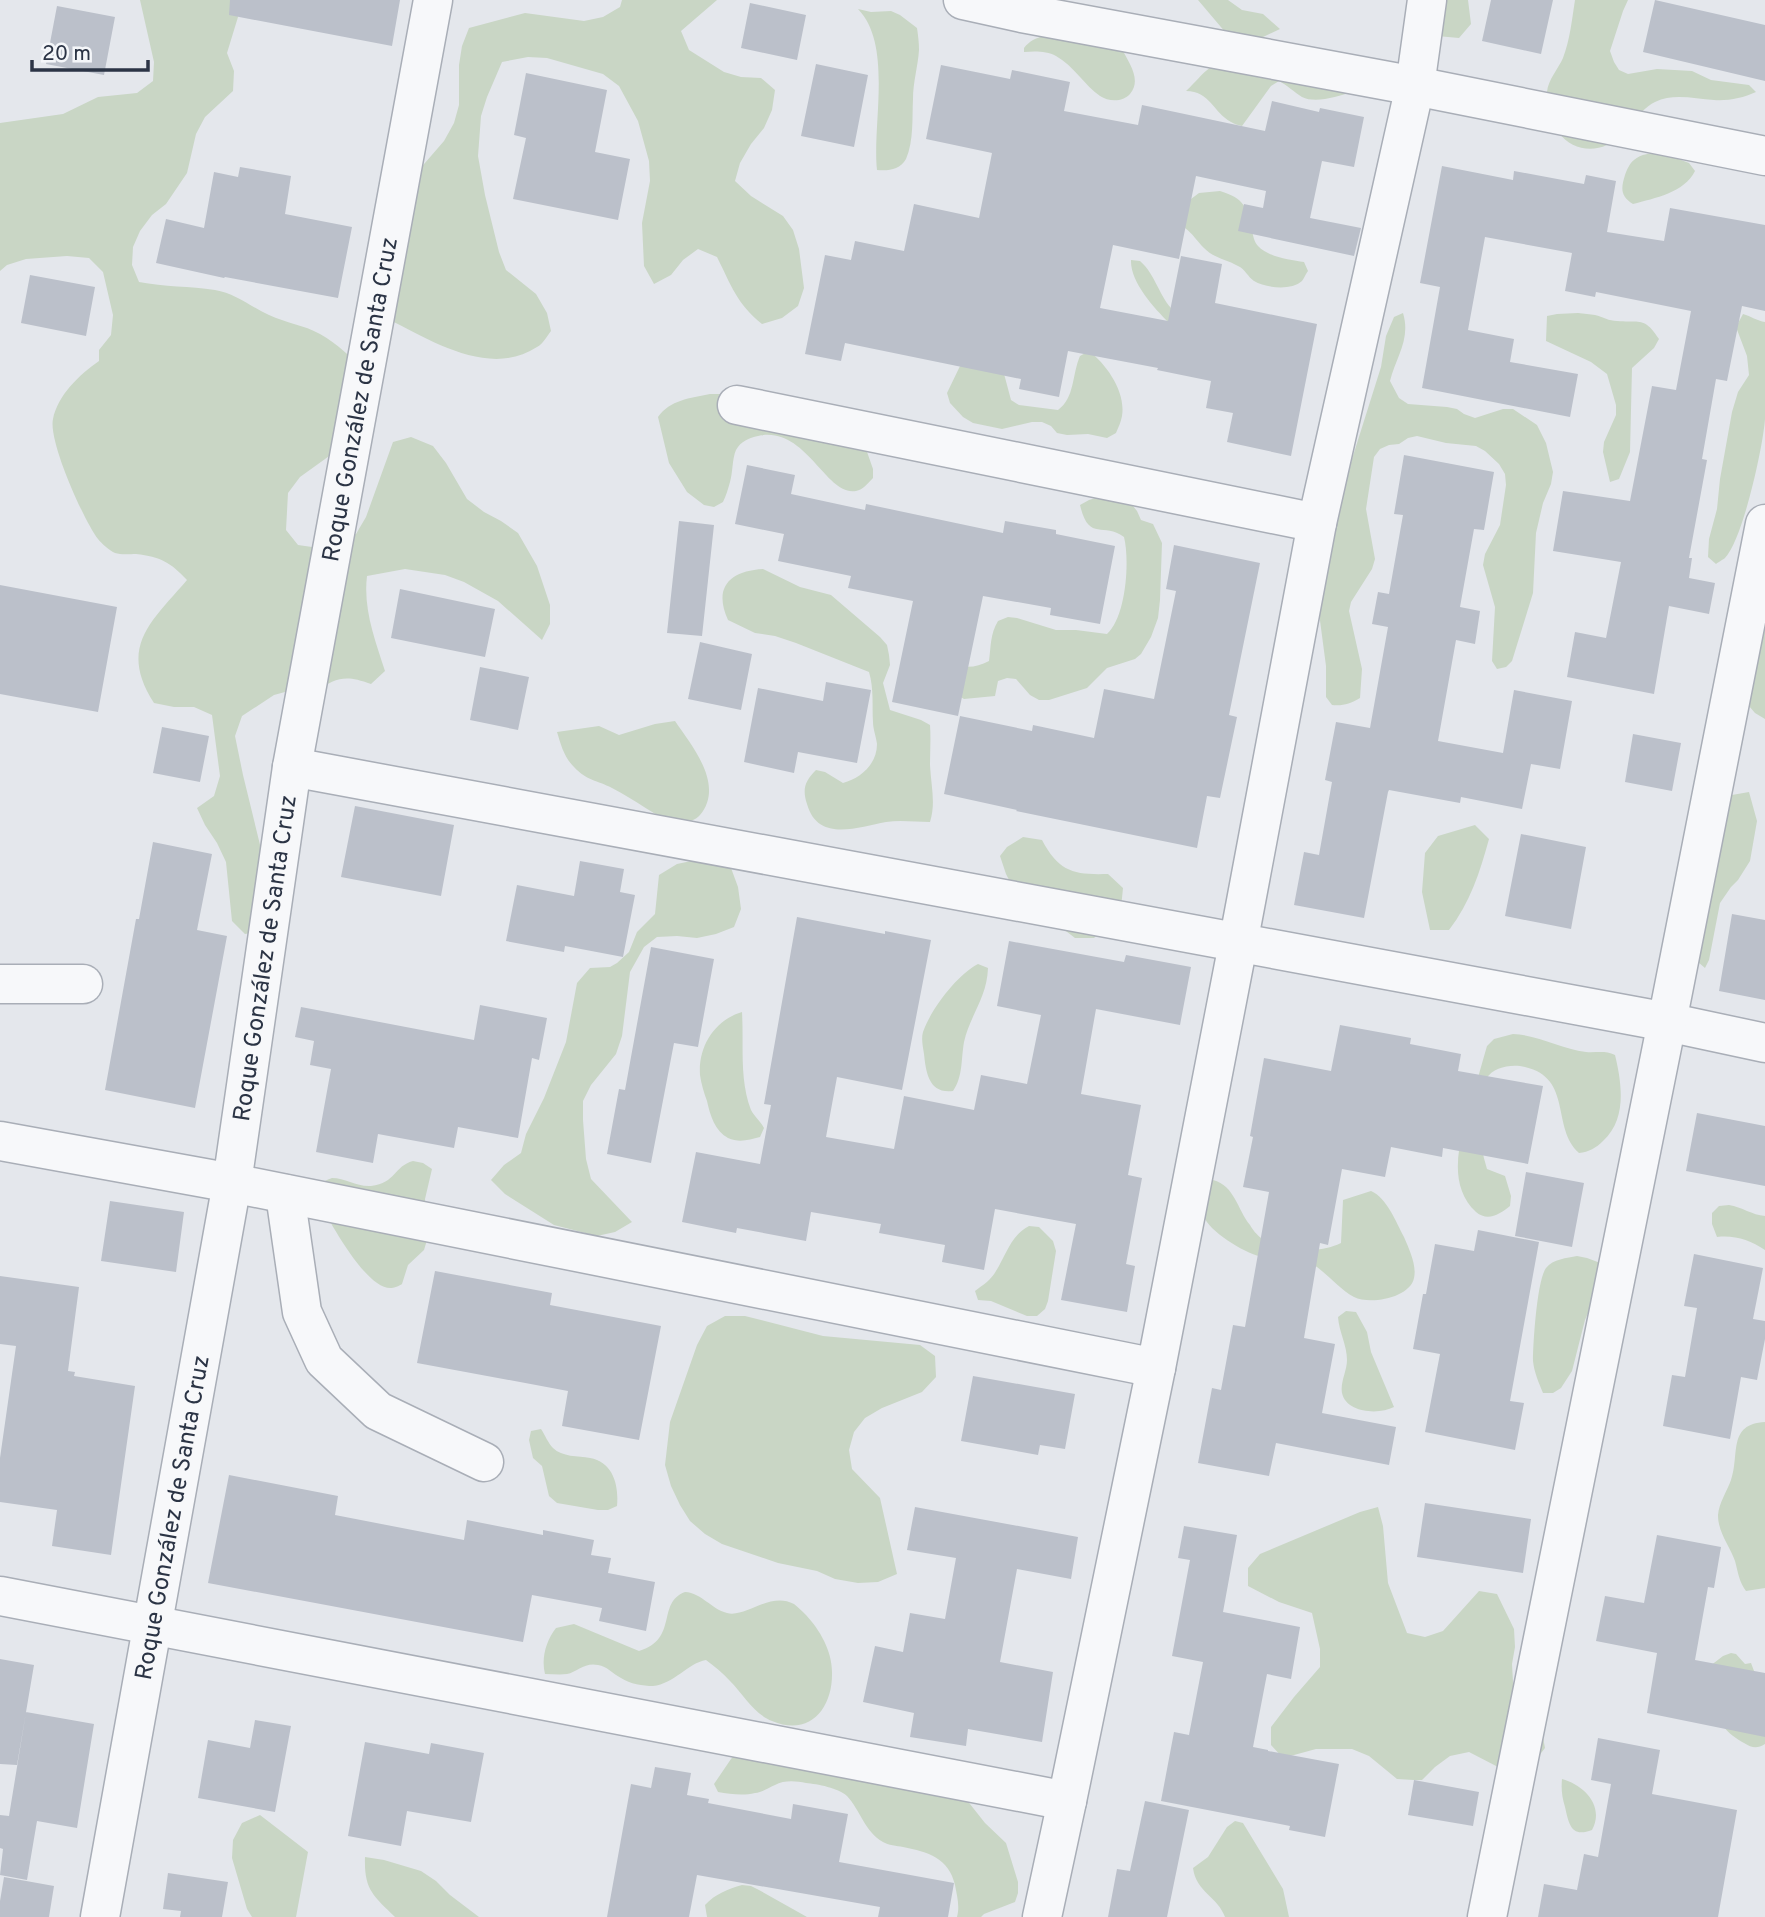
<svg xmlns="http://www.w3.org/2000/svg" width="1765" height="1917" viewBox="0 0 1765 1917" font-family="Overpass,sans-serif">
	<style>
		.green { fill: #c9d6c5 }
		.building { fill: #bbc0ca }
		.lines { fill: none; stroke-linecap: round; stroke-linejoin: round }
		.minor-casing { stroke: #a9aeb7; stroke-width: 41 }
		.minor { stroke: #f7f8fa; stroke-width: 38 }
		.labels { text-anchor: middle; stroke-width: 5; stroke-linejoin: round; paint-order: stroke }
		.street-label { font-size: 24px; fill: #2b3445; stroke: #f4f6f9 }
	</style>
	<rect width="100%" height="100%" fill="#e4e7ec"/>
	<!-- green -->
	<path class="green" d="M140,0h91l7,17 -11,36 7,18 -1,20 -28,26 -9,17 -9,39 -21,31 -14,11 -12,16 -7,16 -1,18 7,17c25,5 51,4 76,8 20,3 36,17 54,25 17,8 35,10 51,19 17,9 32,25 47,37l-35,83 -32,23 -12,16 -2,37 12,15 21,3 19,-5 18,-9 10,-17 27,-75 18,-5 22,9 13,17 21,36 17,13 17,9 17,12 19,33 13,39v19l-8,16 -44,-39 -34,-19 -19,-7 -40,-6 -38,7c-4,33 8,64 18,95l-14,13c-26,-9 -33,-7 -57,8v-8l-40,11 -32,21 -7,20 8,39 29,119 -7,37 -20,3 -13,-13 -6,-59 -9,-19 -12,-18 -8,-17 17,-12 6,-20 -8,-61 -18,-8h-20l-20,-4c-36,-56 -3,-81 33,-123 -17,-18 -26,-23 -51,-26 -6,0 -15,1 -21,-1 -5,-2 -14,-10 -17,-14 -14,-18 -50,-98 -45,-120 5,-24 26,-44 46,-58v-11l12,-15 2,-20 -10,-43 -14,-14 -22,-2 -41,3 -19,6 -7,6v-148l63,-9 35,-17 39,-4 16,-12 1,-19z
		M622,0h95l-36,31 8,19 35,22 17,5 20,1 14,12 -3,20 -8,18 -13,16 -11,19 -5,18 16,15 32,20 10,14 6,19 5,39 -6,18 -16,12 -20,6c-25,-20 -31,-39 -45,-67l-19,-8 -15,11 -12,15 -17,9 -10,-18 -2,-43 8,-42 -1,-20 -11,-40 -19,-35 -16,-12 -56,-16 -19,-1 -26,5 -15,35 -6,19 -3,40 7,39 14,57 7,18 30,24 11,19 4,18c-4,5 -8,13 -14,16 -47,31 -105,-6 -147,-27l28,-149 26,-30 10,-18 5,-18v-40l3,-19 7,-18 56,-15 59,8 19,-4 17,-10z
		M1198,0h30l14,10 21,4 17,15 -17,8 -19,1 -18,-5z
		M1410,0h58l3,24 -12,14 -22,-2z
		M1575,0h53l-5,11 -13,40 4,11 5,8 9,4 29,-5 35,2 19,9 38,5 7,7c-13,6 -28,9 -42,8 -20,-1 -40,-7 -59,2 -18,9 -29,33 -48,43 -17,8 -37,3 -48,-12 -4,-5 -5,-14 -7,-20 -1,-6 -5,-15 -5,-21 1,-12 11,-23 16,-34 7,-18 9,-39 12,-58z
		M858,9l13,3 20,-1 9,4 17,13c1,7 2,14 2,22 -1,16 -6,32 -6,49 -1,18 1,42 -7,60 -6,11 -18,12 -29,11 -5,-46 16,-125 -19,-161z
		M1068,33l54,16c7,14 20,31 8,45 -7,8 -21,8 -30,2 -15,-10 -26,-30 -44,-40 -9,-5 -21,-5 -32,-4v-4c11,-14 27,-13 44,-15z
		M1211,67l141,25c-14,4 -36,12 -50,5 -8,-5 -15,-12 -23,-16l-8,5 -29,40c-4,-1 -8,-2 -11,-4 -18,-10 -21,-31 -45,-31 9,-8 15,-17 25,-24z
		M1660,152l29,11 6,8c-11,22 -40,27 -62,33 -13,-8 -12,-16 -8,-29 2,-5 4,-11 9,-15 7,-6 17,-7 26,-8z
		M1220,191c25,8 26,15 32,39 1,5 2,12 6,16 10,11 32,14 46,16l4,9c-1,1 -5,9 -6,10 -11,10 -36,7 -48,0 -6,-4 -9,-12 -16,-15 -12,-7 -23,-7 -34,-18 -7,-7 -11,-14 -19,-20l-2,-23 16,-12z
		M1131,260l9,1c16,14 19,36 34,50l-5,12c-15,-15 -39,-41 -38,-63z
		M1403,313c8,26 -7,44 -13,68l9,17 9,6 39,3 10,2 7,5 11,4 28,-9h10l24,16 9,18 7,29 -2,12 -8,19 -7,30 -3,60 -21,68 -6,6 -9,2 -5,-8 3,-54 -12,-42 2,-11 15,-29 6,-40 -1,-11 -6,-10 -14,-13 -9,-5 -30,-3 -29,-7 -9,2 -9,6 -10,1 -9,4 -6,8 -8,52 9,50 -3,10 -21,33 -2,9 13,58 -2,29c-10,6 -17,8 -28,7l-6,-8v-31l-7,-53 15,-80 18,-74 29,-92 5,-31 8,-19z
		M1578,313c6,1 12,1 17,2 8,2 14,6 22,6 23,2 27,-5 42,18l-5,9 -22,20 -2,84 -11,27 -9,3 -7,-30 1,-10 12,-27v-10l-9,-31 -16,-12 -45,-21 1,-25 10,-2z
		M1743,314c8,2 14,7 22,8 0,32 0,65 0,97 -2,28 -22,120 -40,139 -1,1 -8,5 -9,6l-8,-7 1,-18 8,-30 3,-30 12,-67 6,-20 11,-17 -2,-19 -11,-29z
		M1089,351c18,14 37,41 33,65 -1,6 -4,12 -6,17l-9,5 -19,-4 -21,1 -10,-2 -6,-7 -9,-4h-10l-30,7 -29,-6 -10,-6 -13,-14 -3,-10 14,-29 42,6 8,30 8,5 39,5c17,-12 14,-36 22,-54z
		M710,394h12l144,55 7,20v9c-5,5 -10,12 -17,13 -30,6 -50,-66 -98,-55 -9,2 -17,5 -22,14 -4,9 -3,22 -6,32 -2,7 -4,14 -7,20l-9,5 -10,-2 -17,-13 -18,-29 -11,-46c12,-17 32,-19 52,-23z
		M1105,495l20,1 12,15 4,9 12,4 9,19 -2,57 -2,18 -7,19 -10,17 -6,5 -28,9 -20,20 -38,12h-10l-9,-5 -14,-16 -9,-1 -9,3 -3,15 -31,3 -8,-5 4,-28c11,2 19,0 29,-5 2,-14 1,-27 9,-40l10,-4 9,1 39,12h20l31,4c19,-17 23,-73 17,-97 -21,-16 -35,6 -44,-32l9,-5z
		M763,569l37,18 31,8 49,42 7,8 2,10 1,10 -7,18 7,27 31,10 9,5c1,14 0,27 0,40 1,21 6,38 0,57 -14,0 -30,-2 -44,0 -28,5 -68,21 -79,-18 -5,-15 -2,-23 9,-34l9,2 18,11c18,-5 34,-19 34,-39 -1,-8 -4,-15 -4,-22 -1,-17 1,-33 -4,-50l-73,-29 -21,-7 -20,-3 -27,-13c-15,-33 2,-49 35,-51z
		M1765,593v126l-10,-6 -6,-7 -3,-39z
		M675,721c17,25 50,64 25,94 -4,5 -14,8 -20,10 -25,-8 -44,-25 -68,-37 -15,-8 -25,-7 -38,-21 -10,-10 -13,-22 -17,-35l42,-6 20,9 36,-11z
		M1749,792l8,29 -7,40 -12,19 -7,7 -11,16 -11,57 -4,8 -7,-6 20,-138 14,-29z
		M1475,825l14,14c-9,33 -19,64 -40,91h-19l-8,-38 3,-39 13,-17z
		M1023,837l19,3c17,32 32,35 66,34l15,14 -2,20 -12,15 -15,15h-19l-60,-46 -9,-18 -6,-18 7,-9z
		M696,860l35,8 7,19 3,22 -7,18 -18,7 -19,4 -20,-2 -20,1 -13,10 -14,25 -8,64 -6,18 -25,31 -8,16v19l3,39 5,20 41,43 -17,10 -18,4 -43,-11 -49,-31 -14,-14 13,-15 17,-12 5,-19 18,-36 22,-56 11,-59 13,-15 20,-1 7,-4 12,-11 8,-20 18,-18 4,-39 18,-11z
		M978,964l10,4c-1,30 -18,47 -24,74 -3,17 -1,35 -11,49 -24,3 -27,-18 -29,-37 -1,-7 -3,-15 -1,-22 8,-23 34,-57 55,-68z
		M742,1012c2,32 -3,67 9,98 3,6 10,12 13,18l-4,9c-11,3 -21,6 -32,1 -13,-7 -18,-23 -21,-37 -3,-8 -6,-18 -7,-26 -2,-29 15,-55 42,-63z
		M1513,1034c25,1 48,15 73,18 10,1 19,-2 29,3 7,29 12,64 -12,86 -7,7 -14,11 -24,12 -28,-25 -6,-75 -54,-86 -12,-3 -31,-1 -39,12 -2,4 -2,10 -3,15 -5,25 -4,50 4,75l18,7 6,20 -1,10c-10,8 -22,16 -34,6 -32,-30 -14,-78 -4,-113 5,-18 10,-36 15,-53l7,-7z
		M413,1161l10,2 9,6 -7,30 2,41 -3,10 -16,15 -6,19c-1,1 -8,4 -10,4 -26,3 -64,-70 -75,-90l5,-16c1,0 9,-4 10,-4 13,0 25,9 39,8 25,-3 23,-20 42,-25z
		M1213,1180c22,6 24,29 37,45 2,4 7,10 11,13 4,2 11,3 16,5 24,6 40,11 64,0l2,-43 28,-9c16,7 25,31 33,46 5,12 13,28 10,41 -4,20 -44,27 -60,19 -13,-7 -25,-21 -37,-30 -17,-11 -39,-8 -58,-11 -14,-3 -51,-25 -55,-40 -2,-9 0,-21 0,-31z
		M1729,1205c13,2 23,10 36,11v34c-15,-10 -30,-15 -48,-13l-5,-13v-11l7,-7z
		M1029,1226l10,1 14,14 3,10 -8,50 -3,8 -8,7h-10l-36,-15 -13,-1 -3,-9c8,-6 16,-11 21,-20 10,-16 15,-36 33,-45z
		M1577,1256l10,2 16,6 -9,35 -9,21 -13,51 -11,17 -8,5h-10c-4,-10 -9,-21 -10,-32 0,-17 4,-81 13,-93 7,-9 21,-10 31,-12z
		M1346,1311l10,1 11,20 4,20 23,55c-15,8 -48,6 -52,-14 -2,-11 5,-22 5,-33 0,-15 -8,-28 -9,-43z
		M725,1316h20l78,20 97,9 15,11 1,21 -14,15 -40,16 -17,10 -11,14 -5,18 3,19 28,29 17,76 -19,8 -20,1 -23,-4 -18,-8 -39,-8 -56,-19 -17,-10 -15,-13 -10,-16 -9,-19 -6,-21 5,-43 27,-77 10,-19z
		M1765,1422v166l-19,3c-7,-9 -8,-19 -11,-30 -5,-15 -17,-28 -17,-46 1,-12 9,-24 13,-35 9,-25 -4,-56 34,-58z
		M541,1429c4,6 7,14 12,19 9,9 25,8 37,10 23,4 29,27 27,48l-9,4h-10l-41,-7 -8,-7 -7,-30 -9,-8 -4,-18 2,-9z
		M1378,1507l5,19 5,57 19,50 18,4 18,-6 36,-40 18,3 17,35 1,18 -3,17 1,18 29,50 3,16 -10,13 -35,7 -31,-16 -19,4 -15,11 -13,13h-8l-17,-1 -28,-23 -17,-7h-36l-33,9 -12,-13v-18l23,-30 26,-30v-18l-8,-36 -33,-11 -31,-16v-18l12,-14 100,-42z
		M685,1592c17,1 26,17 42,21 19,5 43,-22 67,-9 4,3 8,7 12,11 14,15 26,36 26,57 1,36 -22,65 -60,49 -18,-7 -29,-27 -42,-40 -7,-8 -16,-15 -24,-21 -18,3 -32,24 -53,26 -10,0 -23,-2 -32,-8 -8,-4 -14,-12 -23,-13 -13,-3 -21,7 -31,9 -7,1 -15,0 -22,0 -4,-16 1,-33 11,-46l18,-4 65,27c40,-12 17,-48 46,-59z
		M1731,1653l5,1 9,10 6,-1 14,37v44c-8,5 -13,4 -21,-1 -7,-4 -16,-10 -21,-17 -7,-10 -10,-47 -13,-60l13,-10z
		M738,1751l228,48 19,24 21,20 12,39v11l-3,9 -31,12 -3,3h-24c3,-11 0,-21 -2,-32 -6,-27 -27,-33 -52,-38 -6,-1 -15,-2 -20,-5 -18,-10 -23,-32 -36,-46 -8,-8 -30,-12 -41,-13 -10,-2 -22,-3 -31,2 -7,3 -12,7 -20,8 -12,3 -25,1 -37,-1l-4,-8 17,-25z
		M1562,1779c22,6 43,27 30,51 -21,8 -23,-6 -27,-23 -3,-10 -4,-18 -3,-28z
		M260,1815l48,37 -12,65h-44l-5,-8 -15,-51 1,-18 9,-17z
		M1235,1821l8,2 40,66 6,28h-64c-7,-20 -29,-25 -32,-49l15,-11 19,-30z
		M365,1857l19,3 37,11 15,10 14,14 29,22h-84c-22,-22 -31,-27 -30,-60z
		M742,1885l9,1 8,4 48,27h-100l-2,-12c10,-11 23,-16 37,-20z"/>
	<!-- building -->
	<path class="building" d="M230,0h170l-8,46 -163,-31z
		M1491,0h62l-12,54 -59,-13z
		M1655,0l110,25v56l-122,-29z
		M750,3l56,12 -9,45 -56,-12z
		M57,6l58,11 -11,58 -58,-11z
		M816,64l52,11 -14,72 -53,-11z
		M941,65l69,14 2,-9 58,12 -6,29 74,14 4,-20 123,26 7,-30 47,11 1,-4 44,9 -10,50 -32,-6 -12,57 51,10 -7,28 -116,-25 6,-27 19,4 3,-17 -70,-15 -17,83 -66,-14 -13,63 68,13 13,-65 41,8 -7,39 102,21 -26,132 -64,-14 6,-29 -27,-5 5,-27 -54,-11 1,-2 -90,-17 -9,46 -40,-8 2,-10 -176,-36 -4,18 -36,-7 20,-99 26,5 4,-19 49,10 10,-47 65,14 13,-65 -66,-14z
		M526,73l81,17 -12,62 35,7 -12,61 -105,-21 13,-61 -12,-3z
		M1442,166l71,14 1,-9 70,13 2,-9 30,6 -9,51 57,9 6,-33 95,17v86l-23,-5 -15,75 -11,-2 -14,80 5,1 -18,98h3l-3,20 26,5 -6,31 -40,-8 -15,88 -87,-17 8,-45 31,6 15,-76 -68,-11 10,-60 67,10 22,-115 24,4 15,-79 -95,-19 -1,5 -30,-6 7,-38 -87,-16 -17,93 46,9 -4,23 68,12 -8,43 -148,-29 18,-101 -20,-4z
		M240,167l51,9 -6,38 67,13 -14,71 -113,-21 -1,1 -68,-15 10,-44 38,9 10,-56 24,5z
		M30,275l65,12 -9,49 -65,-13z
		M1404,455l90,17 -10,58 -10,-1 -14,78 20,4 -5,33 -19,-4 -18,101 65,12 11,-63 58,11 -12,68 -29,-5 -9,45 -61,-12 -1,6 -71,-13 -1,2 -24,126 -70,-13 10,-53 15,3 13,-73 -7,-2 11,-58 34,6 18,-101 -16,-3 6,-32 11,2 14,-79 -9,-1z
		M747,465l48,10 -4,19 74,16 1,-6 137,29 2,-12 51,9v4l59,12 -15,78 -50,-9 1,-7 -68,-12 -25,120 -66,-14 21,-101 -65,-13 3,-12 -73,-15 6,-27 -49,-10z
		M679,521l35,4 -12,111 -35,-3z
		M1174,545l86,18 -31,152 8,2 -17,81 -13,-2 -10,52 -181,-37 1,-1 -73,-16 16,-78 72,15 1,-6 61,13 10,-49 50,10 22,-108 -10,-2z
		M0,585l117,22 -19,105 -98,-18z
		M400,589l95,20 -10,48 -94,-19z
		M700,642l52,12 -11,56 -53,-11z
		M480,667l49,10 -11,53 -48,-10z
		M826,682l45,8 -14,73 -59,-11 -4,21 -50,-11 14,-74 65,13z
		M162,727l47,9 -9,46 -47,-9z
		M1633,734l48,9 -9,48 -47,-9z
		M355,806l99,19 -13,71 -100,-19z
		M1521,834l65,13 -15,82 -66,-13z
		M153,842l59,12 -15,76 30,6 -32,172 -90,-18 31,-171h3z
		M580,861l44,8 -4,23 15,3 -12,62 -58,-11 -1,6 -58,-11 11,-56 57,11z
		M1732,914l33,6v80l-46,-9z
		M797,917l88,17v-3l46,9 -29,150 -65,-13 -11,60 68,12 10,-53 70,14 7,-35 46,9 14,-69 -44,-9 12,-65 115,21 2,-7 65,12 -11,58 -84,-16 -15,85 60,11 -13,70 14,3 -16,86 9,2 -8,46 -66,-12 15,-76 -81,-15 -11,61 -42,-8 3,-17 -66,-12 2,-9 -70,-12 -5,29 -69,-13 -1,5 -54,-11 14,-70 64,12 11,-59 -7,-1z
		M651,947l63,12 -16,88 -24,-4 -23,120 -44,-9 12,-65 6,1z
		M480,1005l67,13 -8,42 -7,-2 -14,80 -60,-11 -4,21 -76,-14 -5,29 -57,-11 15,-83 -21,-4 4,-24 -19,-4 6,-30 173,33z
		M1340,1025l71,13 -1,6 51,10 -3,17 85,15 -15,78 -85,-16 -1,9 -51,-10 -6,30 -43,-8 -14,76 -8,-2 -16,95 31,6 -13,69 74,14 -7,38 -113,-22 -7,33 -71,-13 14,-75 9,2 12,-65 12,2 24,-135 -26,-5 10,-50 -3,-1 14,-78 67,13z
		M1697,1113l68,13v60l-79,-15z
		M1526,1172l58,11 -12,64 -57,-11z
		M110,1201l74,11 -8,60 -75,-11z
		M1478,1230l61,12 -29,159 14,2 -9,47 -90,-18 15,-78 -27,-5 10,-55h3l9,-50 39,7z
		M1694,1254l69,14 -10,51 12,2v18l-8,41 -16,-3 -11,62 -67,-13 9,-51 13,2 12,-69 -13,-2z
		M435,1271l117,22 -2,12 111,21 -22,114 -77,-14 6,-35 -151,-28z
		M0,1276l79,11 -11,84 7,1 -1,4 61,10 -24,169 -59,-9 5,-36 -57,-8v-44l16,-112 -16,-2z
		M973,1376l102,18 -10,55 -25,-4 -2,10 -77,-14z
		M229,1475l109,21 -3,19 129,25 3,-20 76,15v-5l51,10 -3,15 20,3 -3,15 47,9 -9,49 -47,-10 3,-13 -70,-13 -9,47 -315,-59z
		M1425,1503l106,16 -8,54 -106,-16z
		M915,1507l163,30 -7,42 -54,-10 -17,93 53,10 -11,70 -74,-13 -2,17 -56,-9 4,-24 -51,-11 12,-56 28,6 7,-39 35,6 11,-61 -49,-8z
		M1184,1526l53,9 -14,77 77,15 -9,52 -24,-5 -14,73 15,3v1l71,13 -14,73 -36,-7 1,-4 -129,-25 13,-69 15,3 14,-73 -31,-6 18,-96 -12,-2z
		M1657,1535l64,12 -7,41 -6,-1 -13,73 70,13v64l-118,-24 10,-60 -61,-12 9,-45 39,7z
		M0,1659l34,6 -17,100 -17,-1z
		M26,1712l68,12 -17,104 -40,-7 -10,59 -27,-5 3,-26 -3,-1v-33l9,1z
		M255,1720l36,6 -16,86 -77,-14 10,-58 42,8z
		M1598,1738l62,12 -8,44 85,16 -19,107h-180l6,-33 33,6 7,-36 14,3 13,-73 -20,-4z
		M365,1742l64,12 2,-11 53,10 -13,69 -64,-11 -6,35 -53,-10z
		M655,1767l36,6 -4,22 22,4 -1,4 83,16 2,-15 55,10 -9,48 115,21 -6,34h-70l2,-10 -183,-32 -8,42h-82l24,-133 20,4z
		M1414,1780l65,12 -6,34 -65,-11z
		M1145,1801l44,9 -22,107h-59l9,-48 13,2z
		M168,1873l60,9 -6,35h-42l1,-6 -18,-2z
		M4,1877l50,9 -5,31h-49v-16z"/>
	<g class="lines">
		<defs>
			<g id="minor">
				<path d="M963,0l59,13 393,73 350,70"/>
				<path d="M737,405l580,118"/>
				<path d="M292,767l1375,255 98,21"/>
				<path d="M0,984h83"/>
				<path d="M0,1141l232,42 924,185"/>
				<path d="M285,1194l17,118 22,48 54,51 106,51"/>
				<path d="M0,1596l1067,205"/>
				<path id="s1" d="M100,1917l132,-734 60,-416 141,-767"/>
				<path d="M1042,1917l25,-116 89,-433 82,-424 79,-421 98,-437 12,-86"/>
				<path d="M1487,1917l180,-895 98,-498"/>
			</g>
		</defs>
		<!-- minor casing -->
		<use href="#minor" class="minor-casing"/>
		<!-- minor -->
		<use href="#minor" class="minor"/>
	</g>
	<g class="labels">
		<!-- street labels -->
		<g class="street-label">
			<text dy="8" stroke="none"><textPath href="#s1" startOffset="1540">Roque González de Santa Cruz</textPath></text>
			<text dy="8" stroke="none"><textPath href="#s1" startOffset="973">Roque González de Santa Cruz</textPath></text>
			<text dy="8" stroke="none"><textPath href="#s1" startOffset="406">Roque González de Santa Cruz</textPath></text>
		</g>
	</g>
	<!-- scale -->
	<path d="M32 60v10h116v-10" fill="none" stroke="#2b3445" stroke-width="3.5"/>
	<text x="42" y="60" font-size="21" fill="#2b3445" stroke="#f4f6f9" stroke-width="5" paint-order="stroke">20 m</text>
</svg>
